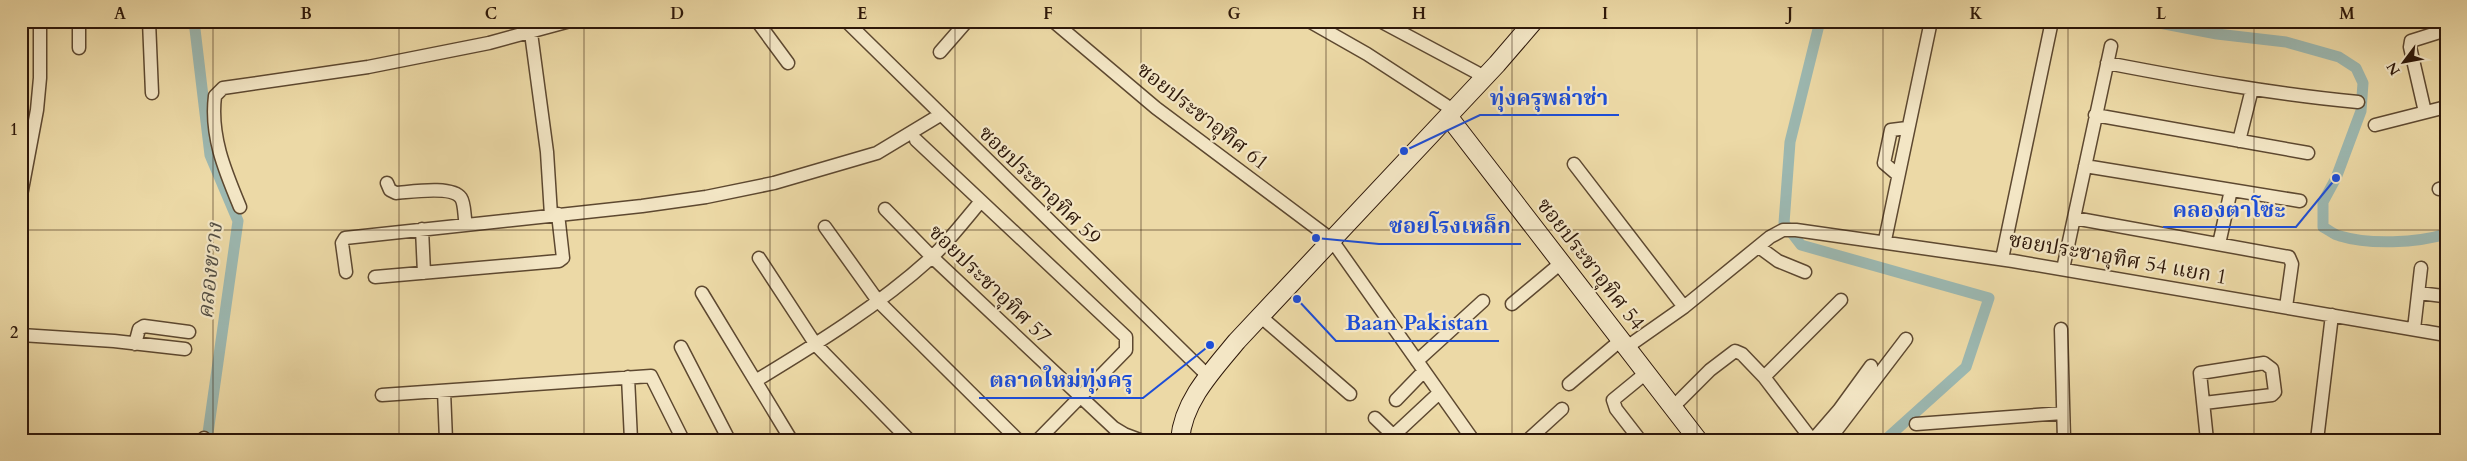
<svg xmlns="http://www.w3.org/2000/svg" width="2467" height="461" viewBox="0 0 2467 461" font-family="Cardo,'Noto Serif Thai',serif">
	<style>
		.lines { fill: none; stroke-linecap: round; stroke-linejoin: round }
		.canal { stroke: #9cb8b1; stroke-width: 11 }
		.street-casing { stroke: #5d4830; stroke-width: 15 }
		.secondary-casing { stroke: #2d1709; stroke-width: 20 }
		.street { stroke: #f3e6c5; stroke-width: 12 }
		.secondary { stroke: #f3e6c5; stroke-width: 18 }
		.grid { fill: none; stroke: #2d1709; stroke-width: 1; stroke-opacity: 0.55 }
		.labels { text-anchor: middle; stroke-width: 4.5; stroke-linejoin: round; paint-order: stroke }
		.street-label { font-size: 21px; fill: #2d1709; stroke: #f3e6c5 }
		.water-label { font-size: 22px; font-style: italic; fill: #544f44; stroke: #f3e6c5 }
		.leader { fill: none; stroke: #1d4ed8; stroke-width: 2 }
		.callout-dot { fill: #1d4ed8; stroke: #f3e6c5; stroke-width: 2 }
		.callout-label { font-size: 22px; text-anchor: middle; font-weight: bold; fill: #1d4ed8; stroke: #f3e6c5; stroke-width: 4.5; stroke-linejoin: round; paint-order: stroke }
		.neatline { fill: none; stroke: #2d1709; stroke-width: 2 }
		.grid-label { font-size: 16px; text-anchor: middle; font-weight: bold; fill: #2d1709 }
	</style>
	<rect width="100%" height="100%" fill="#ecd9a6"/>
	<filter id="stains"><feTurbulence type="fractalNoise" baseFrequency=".004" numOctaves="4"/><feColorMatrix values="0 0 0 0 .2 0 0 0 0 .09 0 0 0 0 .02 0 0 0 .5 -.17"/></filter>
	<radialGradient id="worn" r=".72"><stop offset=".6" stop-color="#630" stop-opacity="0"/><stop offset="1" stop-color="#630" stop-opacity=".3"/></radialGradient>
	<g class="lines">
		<!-- canal -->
		<path class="canal" d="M194,21l16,134 28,66 -31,219
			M1820,21l-30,121 -6,81 17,22 188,53 -23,69 -81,73
			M2149,21l68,13 69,8 53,15 17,11 7,15 -2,28 -25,67 -13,24v25c6,3 11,8 17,9 29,9 77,7 106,-2"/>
		<defs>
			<path id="street" d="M149,21l3,72
				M757,21l31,42
				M846,21l362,355
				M1053,21l103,87 175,131 142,201
				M1309,21l58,33 86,56
				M1380,21l105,56
				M531,33l16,119 4,63
				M79,48v-27
				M940,52l27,-31
				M2107,63c83,16 166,31 251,39
				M2425,112l-15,-65 1,-6 35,-11
				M2095,115l213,38
				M2375,125l71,-18
				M916,140l210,197v13l-88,90
				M2239,141l13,-52
				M1574,164l110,143
				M2085,166l215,35
				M1898,175l-14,-12 7,-33 16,-2
				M387,183l3,7 6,3c15,-1 56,-8 65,5 4,6 3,19 5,27
				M2439,189l7,-2
				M21,195l16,-85 3,-32v-57
				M240,207c-15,-36 -30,-71 -25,-111l8,-8 145,-21 121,-24 81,-22
				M885,209l47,48 182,171 10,6 16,6
				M2074,218l215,39 3,7 -6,43
				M825,227l53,74 140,139
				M422,229l2,44
				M1885,240l46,-219
				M2219,244l12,-54
				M1759,247l19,14 27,11
				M759,258l57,87 93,95
				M2002,259l50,-238
				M2063,269l48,-223
				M346,272l-4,-29 3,-5 297,-32 64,-9 68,-14 103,-30 63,-38
				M375,277l184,-16 4,-3 -5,-44
				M702,293l88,145
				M2419,293l24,3
				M1512,304l49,-41
				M1260,316l90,78
				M2061,329l3,111
				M2414,329l7,-61
				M21,335l93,6 71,8
				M135,344l4,-15 5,-3 45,6
				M681,347l48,93
				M1627,347l57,-40 86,-70 13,-7h13l217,31 433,74
				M1417,361l66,-60
				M628,377l3,63
				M757,380c61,-37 121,-74 174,-122 18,-17 34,-38 50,-57
				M1569,384l52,-44
				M444,391l2,49
				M382,395l269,-19 32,64
				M1396,400l28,-29
				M2204,403l68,-8 3,-3 -3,-23 -8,-6 -64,10 7,67
				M1673,407l37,-37 25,-19 7,3 22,23
				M1375,418l23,22
				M1916,424l147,-11
				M1394,435l45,-42
				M204,438l2,2
				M1528,440l34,-31
				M1640,440l-24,-31 -3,-9 33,-27
				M1812,440l-48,-63 77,-77
				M1813,440l26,-30 32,-44
				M1829,440l77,-101
				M2317,440l15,-125"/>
			<path id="secondary" d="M1448,116l250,324
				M1180,440c3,-39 33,-70 57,-99l260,-277 37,-43"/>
		</defs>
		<!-- street casing -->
		<use href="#street" class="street-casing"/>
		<!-- secondary casing -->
		<use href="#secondary" class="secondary-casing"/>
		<!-- street -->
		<use href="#street" class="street"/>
		<!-- secondary -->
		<use href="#secondary" class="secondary"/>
	</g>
	<!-- grid -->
	<path class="grid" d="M213,21v419M399,21v419M584,21v419M770,21v419M955,21v419M1141,21v419M1326,21v419M1512,21v419M1697,21v419M1883,21v419M2068,21v419M2254,21v419M21,230h2425"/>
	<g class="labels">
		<!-- street labels -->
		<g class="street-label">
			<text transform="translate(1203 116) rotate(38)" y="7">ซอยประชาอุทิศ 61</text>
			<text transform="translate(1040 185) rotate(44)" y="7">ซอยประชาอุทิศ 59</text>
			<text transform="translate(2118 258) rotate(10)" y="7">ซอยประชาอุทิศ 54 แยก 1</text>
			<text transform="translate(1591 264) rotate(52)" y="7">ซอยประชาอุทิศ 54</text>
			<text transform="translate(990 284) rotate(44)" y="7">ซอยประชาอุทิศ 57</text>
		</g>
		<!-- water labels -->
		<g class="water-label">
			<text transform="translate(209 271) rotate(-84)" y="8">คลองขวาง</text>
		</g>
	</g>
	<!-- callouts -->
	<path class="leader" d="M1404 151L1480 115H1619M2336 178L2296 227H2163M1316 238L1379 244H1521M1297 299L1336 341H1499M1210 345L1143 398H979"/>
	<g class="callout-dot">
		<circle cx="1404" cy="151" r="5"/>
		<circle cx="2336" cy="178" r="5"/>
		<circle cx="1316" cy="238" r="5"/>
		<circle cx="1297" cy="299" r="5"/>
		<circle cx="1210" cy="345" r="5"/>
	</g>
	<g class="callout-label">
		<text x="1549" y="105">ทุ่งครุพล่าช่า</text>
		<text x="2229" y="217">คลองตาโซะ</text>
		<text x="1450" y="233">ซอยโรงเหล็ก</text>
		<text x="1417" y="330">Baan Pakistan</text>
		<text x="1061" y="387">ตลาดใหม่ทุ่งครุ</text>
	</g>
	<!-- margin -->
	<rect width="2467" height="461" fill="none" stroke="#ecd9a6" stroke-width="55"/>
	<!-- north arrow -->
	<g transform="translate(2404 62) rotate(238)" stroke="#f3e6c5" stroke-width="4" paint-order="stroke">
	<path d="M0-4L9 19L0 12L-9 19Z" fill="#2d1709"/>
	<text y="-8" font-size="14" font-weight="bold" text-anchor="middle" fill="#2d1709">N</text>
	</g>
	<rect x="28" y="28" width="2412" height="406" class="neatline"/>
	<g class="grid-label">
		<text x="120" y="19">A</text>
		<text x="306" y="19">B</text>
		<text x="491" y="19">C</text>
		<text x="677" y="19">D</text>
		<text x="862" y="19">E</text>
		<text x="1048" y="19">F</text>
		<text x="1234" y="19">G</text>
		<text x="1419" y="19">H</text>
		<text x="1605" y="19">I</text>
		<text x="1790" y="19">J</text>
		<text x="1976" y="19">K</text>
		<text x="2161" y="19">L</text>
		<text x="2347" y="19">M</text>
		<text x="14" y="135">1</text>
		<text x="14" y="338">2</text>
	</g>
	<rect width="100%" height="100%" filter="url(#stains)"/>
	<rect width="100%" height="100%" fill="url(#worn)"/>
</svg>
